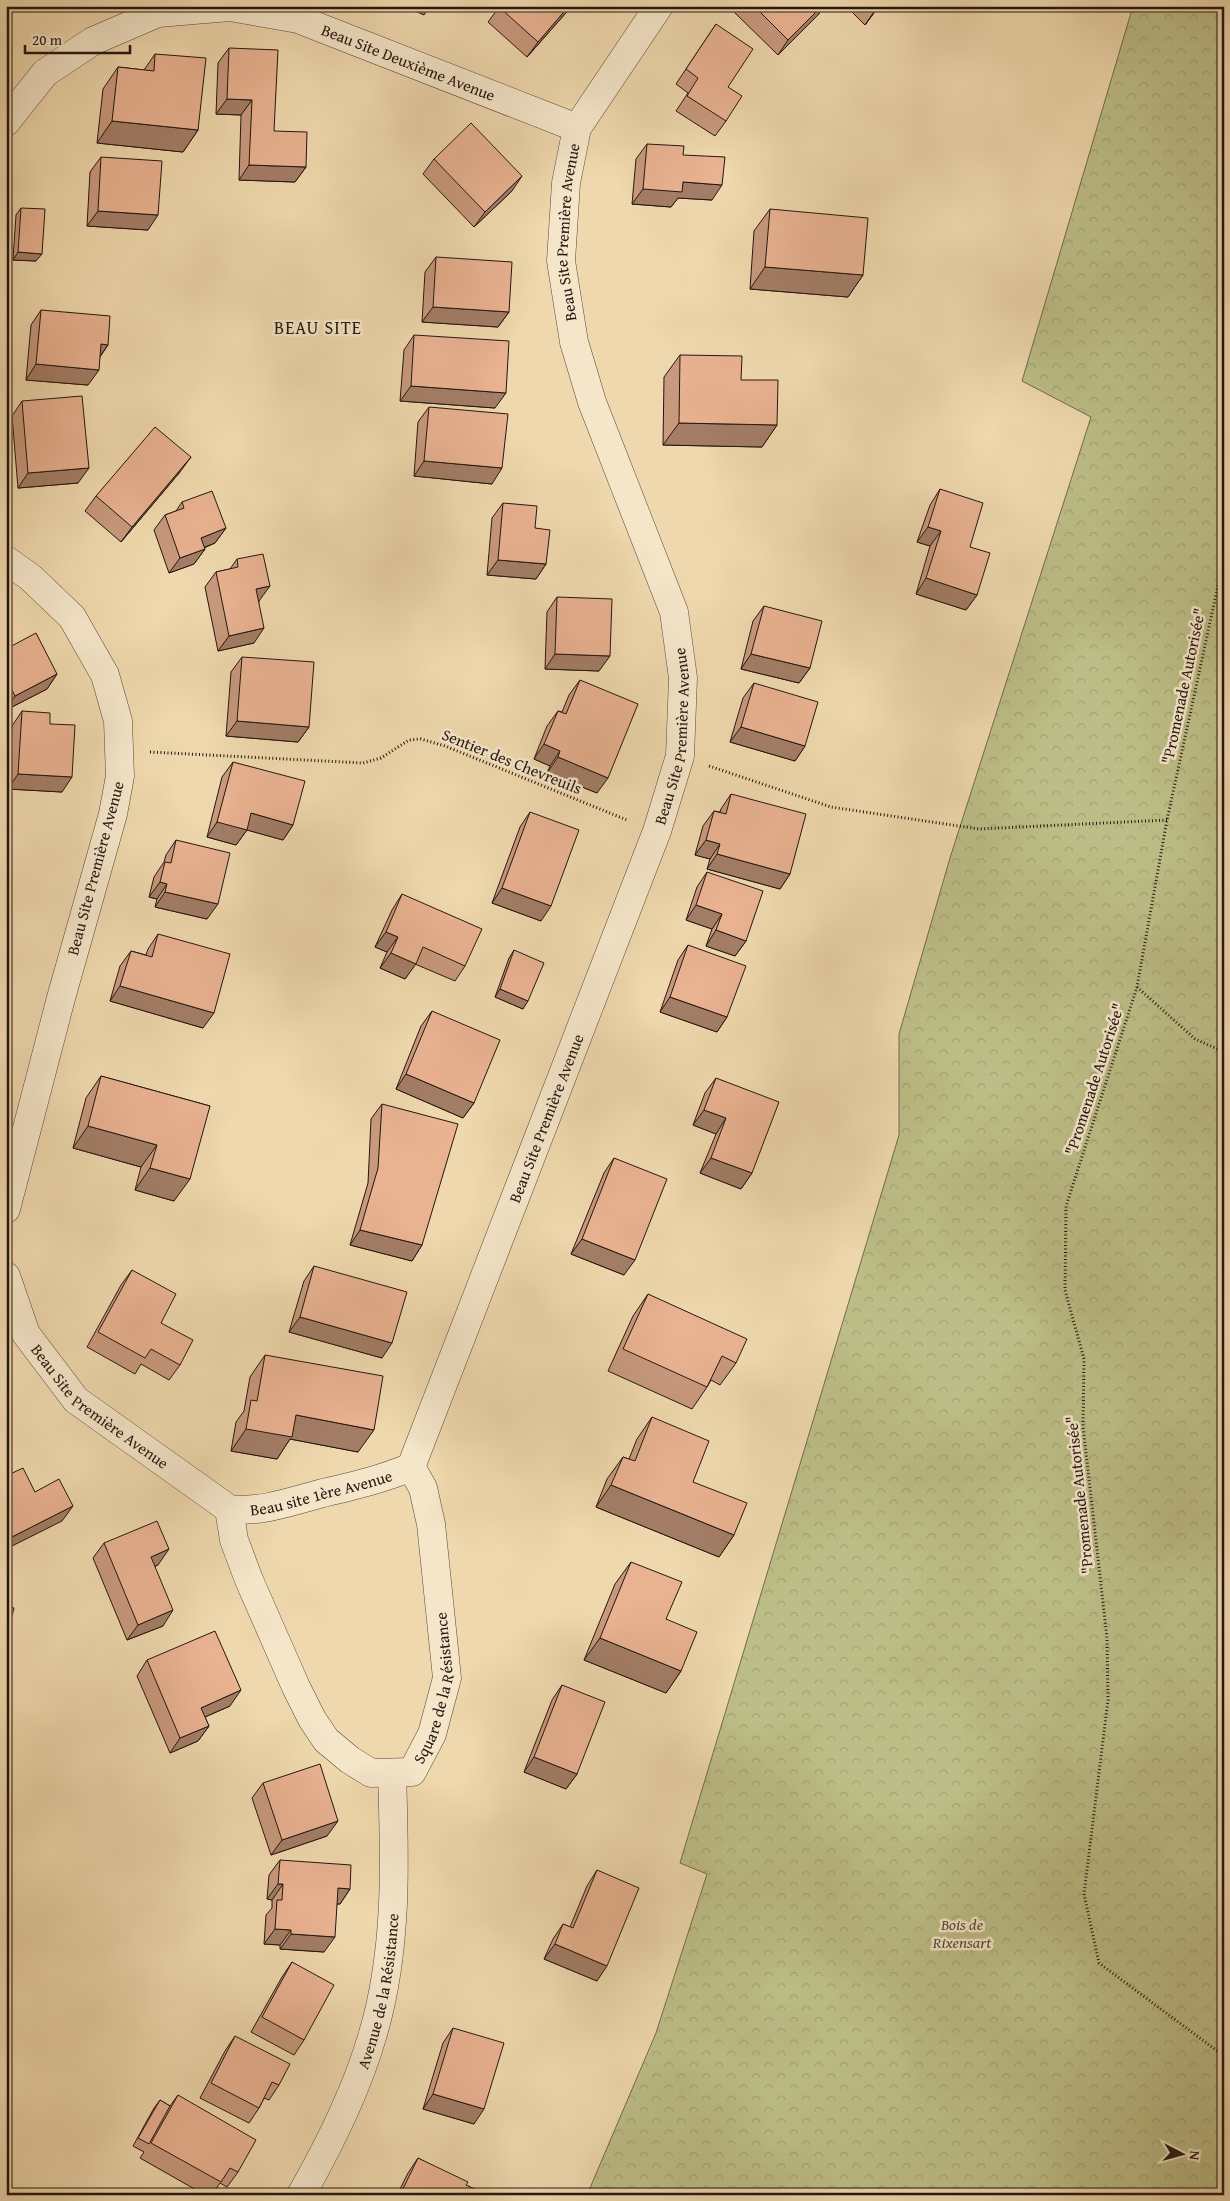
<svg xmlns="http://www.w3.org/2000/svg" width="1230" height="2201" viewBox="0 0 1230 2201" font-family="'Gentium Book Plus',serif">
	<style>
		.forest { fill: url(#forest-crowns); stroke: #706a4c }
		.lines { fill: none; stroke-linecap: round; stroke-linejoin: round }
		.street-casing { stroke: #574637; stroke-width: 29 }
		.path { stroke: #241610; stroke-width: 3; stroke-dasharray: 1 2.5; stroke-linecap: butt }
		.street { stroke: #f5e6ca; stroke-width: 28 }
		.wall { fill: #c8997d; stroke: #241610 }
		.shaded-wall { fill: #a37d66; stroke: #241610 }
		.building { fill: #e9b291; stroke: #241610 }
		.labels { text-anchor: middle; stroke-width: 5; stroke-linejoin: round; paint-order: stroke }
		.street-label { font-size: 16px; fill: #241610; stroke: #f5e6ca }
		.park-label { font-size: 16px; font-style: italic; fill: #524834; stroke: #f5e6ca }
		.neighbourhood-label { font-size: 18px; letter-spacing: 1px; fill: #241610; stroke: #f5e6ca }
	</style>
	<defs>
		<pattern id="forest-crowns" width="20" height="18" patternUnits="userSpaceOnUse" patternTransform="scale(1.25)"><rect width="20" height="18" fill="#bdbe87"/><path d="M2 6a3 3 0 1 1 6 0M12 15a3 3 0 1 1 6 0" fill="none" stroke="#a2a374"/></pattern>
	</defs>
	<rect width="100%" height="100%" fill="#efd8ad"/>
	<filter id="stains"><feTurbulence type="fractalNoise" baseFrequency=".004" numOctaves="4"/><feColorMatrix values="0 0 0 0 .2 0 0 0 0 .09 0 0 0 0 .02 0 0 0 .5 -.17"/></filter>
	<radialGradient id="worn" r=".72"><stop offset=".6" stop-color="#630" stop-opacity="0"/><stop offset="1" stop-color="#630" stop-opacity=".3"/></radialGradient>
	<!-- forest -->
	<path class="forest" d="M1133,6h91v2189h-637l69,-162 51,-159 -27,-11 219,-728v-101l51,-176 141,-441 -69,-36z"/>
	<g class="lines">
		<defs>
			<g id="street">
				<path id="s1" d="M6,122l39,-49 48,-32 65,-28 72,-6 68,12 279,109"/>
				<path d="M6,560l24,17 42,40 33,58 13,46 2,55 -7,38 -52,184 -55,211"/>
				<path id="s2" d="M6,1276l20,58 50,66 153,109c31,4 64,-8 94,-16 30,-7 60,-14 88,-26"/>
				<path id="s3" d="M411,1467l246,-636 23,-75 3,-78 -9,-66 -82,-210 -18,-60 -13,-81 5,-78 11,-55 82,-122"/>
				<path id="s4" d="M229,1509l5,31 15,40 47,107 16,32 14,21 24,20 21,13 41,-1 20,-38 15,-56 -16,-154 -8,-36 -12,-21"/>
				<path id="s5" d="M301,2195c29,-51 55,-103 71,-158 26,-85 23,-176 20,-264"/>
			</g>
		</defs>
		<!-- street casing -->
		<use href="#street" class="street-casing"/>
		<!-- path -->
		<path class="path" d="M1224,558l-57,262 -30,167 -71,219 -1,84 19,69 -1,67 24,212 1,62 -24,194 15,69 125,93
			M150,752l213,11 18,-5 28,-18 12,-1 24,7 182,74
			M709,766l122,41 148,22 188,-9
			M1137,987l58,52 29,13"/>
		<!-- street -->
		<use href="#street" class="street"/>
	</g>
	<!-- wall -->
	<path class="wall" d="M500,6h72l-45,51 -39,-35z
		M738,6h86l-6,9 -40,40 -44,-43z
		M846,6h33l-14,19z
		M716,24l12,63 -2,34 -11,15 -39,-25 12,-18 -12,-9z
		M229,48l45,83 32,36 -11,15 -56,-2 2,-65 -25,-1 2,-51z
		M155,54l43,76 -15,22 -86,-9 6,-54 15,-22 26,3z
		M647,144l36,11 29,45 -34,-2 -7,9 -39,-3 4,-45z
		M101,157l47,73 -61,-4 3,-54z
		M434,159l78,32 -38,36 -51,-53z
		M21,208l15,53 -23,-1 3,-45z
		M770,209l93,66 -15,22 -98,-8 4,-58z
		M436,257l73,55 -11,15 -76,-5 3,-50z
		M41,310l67,35 -8,12 -12,28 -62,-5 5,-55z
		M414,335l81,73 -95,-7 4,-51z
		M680,355l61,25 36,45 -15,22 -99,-2 1,-68z
		M22,401l56,82 -60,5 -6,-72z
		M429,407l63,77 -78,-8 4,-54z
		M180,472l-59,70 -36,-31 11,-15z
		M940,489l30,58 7,48 -11,15 -50,-16 14,-48 -13,-4 13,-37z
		M182,502l44,26 -11,15 -11,5 1,1 -11,15 -25,9 -15,-43 11,-15 11,-4z
		M503,503l32,25 11,36 -10,15 -49,-4 5,-57z
		M237,559l22,42 -5,42 -36,8 -13,-64 11,-15 14,-3z
		M557,597l42,74 -54,-2 2,-57z
		M764,606l46,62 -11,15 -58,-14 12,-48z
		M6,649l51,25 -10,15 -41,21z
		M242,657l67,70 -11,15 -72,-6 5,-64z
		M580,680l17,113 -50,-20 3,-7 -16,-7 13,-33 11,-15 4,1 7,-17z
		M754,683l51,63 -10,15 -65,-19 13,-44z
		M22,711l28,13 12,68 -54,-3 4,-63z
		M233,762l60,63 -10,15 -36,-10 -11,15 -29,-8 15,-60z
		M731,794l59,80 -10,15 -73,-20 3,-10 -15,-4 8,-29 11,-15 6,1 1,-3z
		M530,812l11,109 -49,-18 28,-76z
		M176,840l31,79 -52,-12 2,-8 -8,-2 5,-20 10,-15 2,-7z
		M707,872l39,69 -11,15 -29,-10 6,-17 -26,-9 11,-33z
		M402,894l63,72 -10,15 -40,-17 -10,15 -25,-11 7,-16 -12,-5 17,-37z
		M158,934l45,94 -93,-27 10,-35 11,-15 15,4 2,-6z
		M688,945l39,72 -10,15 -57,-20 18,-52z
		M514,950l9,59 -28,-12 14,-39z
		M432,1011l42,92 -11,15 -67,-29 25,-63z
		M101,1076l109,30 -36,95 -39,-11 6,-23 -68,-19 13,-50z
		M716,1078l36,95 -11,16 -41,-16 16,-39 -23,-9 12,-32z
		M382,1104l40,141 -10,16 -62,-16 18,-62 3,-64z
		M614,1158l10,117 -53,-21 33,-81z
		M314,1266l68,92 -93,-26 15,-51z
		M132,1270l29,53 19,42 -11,15 -28,-16 -6,10 -48,-27 34,-62z
		M648,1294l88,69 -16,22 -9,-5 -4,7 -15,22 -84,-38 25,-55z
		M265,1355l93,97 -68,-13 -13,20 -46,-8 5,-29 8,-11 6,-34z
		M652,1417l41,65 41,53 -15,22 -123,-50 11,-28 16,-22 6,2 8,-20z
		M104,1543l54,22 -3,1 8,60 -36,14 -34,-82z
		M631,1562l35,57 15,52 -15,22 -82,-33 31,-76z
		M147,1660l83,46 -25,11 4,9 -11,15 -28,12 -33,-77z
		M562,1685l15,89 -11,15 -42,-17 28,-72z
		M263,1783l64,53 -56,19 -19,-57z
		M280,1860l70,29 -10,15h-3l-13,48 -44,-3v-4l-16,-1 2,-29 6,-7v-8l-5,-1 2,-24z
		M597,1870v111l-53,-22 9,-20 10,-15 7,3 17,-41z
		M292,1962l12,78 -10,15 -43,-23 31,-55z
		M453,2028l21,96 -51,-15 20,-66z
		M235,2036l44,49 -10,15 -5,-2 -5,10 -10,15 -49,-25 25,-47z
		M178,2095l60,77 -11,15 -7,-4 -8,12h-7l-65,-37 4,-6 -11,-6 21,-38 6,-8 10,6z
		M418,2158l48,27 20,10h-89l11,-22z"/>
	<!-- shaded-wall -->
	<path class="shaded-wall" d="M6,6h8l-5,7h-3z
		M404,6h26l-6,9z
		M569,6h3l-45,51 11,-15z
		M822,6h2l-6,9 -40,40 10,-15z
		M878,6h1l-14,19z
		M227,99l25,1 -11,15 -25,-1z
		M112,121l86,9 -15,22 -86,-9z
		M249,165l57,2 -11,15 -56,-2z
		M522,176l-10,15 -38,36 11,-15z
		M683,182l39,3 -10,15 -34,-2 -7,9 -39,-3 11,-15z
		M98,211l60,4 -10,15 -61,-4z
		M18,252l24,2 -6,7 -23,-1z
		M765,267l98,8 -15,22 -98,-8z
		M433,307l76,5 -11,15 -76,-5z
		M101,344l7,1 -11,15z
		M36,364l63,6 -11,15 -62,-5z
		M411,386l95,7 -11,15 -95,-7z
		M679,423l98,2 -15,22 -99,-2z
		M191,457l-11,15 -59,70 11,-15z
		M424,461l78,7 -10,16 -78,-8z
		M89,468l-11,15 -60,5 10,-15z
		M928,527l13,4 -11,15 -13,-4z
		M226,528l-11,15 -25,10 11,-15z
		M205,549l-11,15 -25,9 11,-15z
		M498,560l48,4 -10,15 -49,-4z
		M926,578l51,17 -11,15 -50,-16z
		M270,586l-11,15 -14,3 11,-15z
		M264,628l-10,15 -36,8 11,-15z
		M555,654l55,2 -11,15 -54,-2z
		M751,654l59,14 -11,15 -58,-14z
		M57,674l-10,15 -41,21v-1l9,-13z
		M237,721l72,6 -11,15 -72,-6z
		M741,727l64,19 -10,15 -65,-19z
		M544,744l16,7 -10,15 -16,-7z
		M558,757l50,21 -11,15 -50,-20z
		M18,774l54,3 -10,15 -54,-3z
		M251,813l42,12 -10,15 -36,-10 -11,15 -29,-8 10,-15z
		M706,840l14,4 -10,15 -15,-4z
		M717,854l73,20 -10,15 -73,-20z
		M160,882l7,2 -10,15 -8,-2z
		M502,888l49,18 -10,15 -49,-18z
		M165,892l53,12 -11,15 -52,-12z
		M696,905l26,9 -10,15 -26,-9z
		M716,930l30,11 -11,15 -29,-10z
		M386,932l12,5 -11,15 -12,-5z
		M391,953l25,11 -11,15 -25,-11z
		M120,986l94,27 -11,15 -93,-27z
		M500,989l28,12 -5,8 -28,-12z
		M670,997l57,20 -10,15 -57,-20z
		M406,1074l68,29 -11,15 -67,-29z
		M704,1110l22,8 -10,16 -23,-9z
		M88,1126l69,19 -16,22 -68,-19z
		M711,1158l41,15 -11,16 -41,-16z
		M150,1168l40,11 -16,22 -39,-11z
		M360,1230l62,15 -10,16 -62,-16z
		M582,1239l53,21 -11,15 -53,-21z
		M300,1317l92,26 -10,15 -93,-26z
		M296,1415l78,15 -16,22 -68,-13 -13,20 -46,-8 15,-22z
		M611,1485l123,50 -15,22 -123,-50z
		M73,1506l-11,15 -56,28v-9z
		M169,1549l-11,16 -17,7 10,-15z
		M173,1610l-10,16 -36,14 11,-15z
		M600,1638l81,33 -15,22 -82,-33z
		M241,1690l-11,16 -39,17 10,-15z
		M209,1726l-11,15 -28,12 10,-15z
		M534,1757l43,17 -11,15 -42,-17z
		M338,1821l-11,15 -56,19 11,-15z
		M278,1884h5l-11,16 -5,-1z
		M338,1888l12,1 -10,15 -12,-1z
		M275,1929l16,1 -11,15 -16,-1z
		M291,1934l44,3 -11,15 -44,-3z
		M555,1944l52,22 -10,15 -53,-22z
		M433,2094l51,15 -10,15 -51,-15z"/>
	<!-- building -->
	<path class="building" d="M500,6h69l-31,36 -39,-35z
		M754,6h68l-34,34z
		M716,24l37,25 -25,38 14,9 -16,25 -39,-25 11,-18 -12,-9z
		M229,48l49,2 -4,81 33,1 -1,35 -57,-2 3,-65 -25,-1z
		M155,54l51,4 -8,72 -86,-9 6,-54 36,4z
		M471,123l51,53 -37,36 -51,-53z
		M647,144l37,2 -1,9 42,2 -3,28 -39,-3 -1,10 -39,-3z
		M101,157l61,4 -4,54 -60,-4z
		M21,208l24,1 -3,45 -24,-2z
		M770,209l98,9 -5,57 -98,-8z
		M436,257l76,5 -3,50 -76,-5z
		M41,310l69,6 -2,29 -7,-1 -2,26 -63,-6z
		M414,335l95,6 -3,52 -95,-7z
		M680,355l62,1 -1,24h37l-1,45 -98,-2z
		M82,396l7,72 -61,5 -6,-72z
		M429,407l79,7 -6,54 -78,-7z
		M155,427l36,30 -59,70 -36,-31z
		M940,489l43,14 -13,44 20,6 -13,42 -51,-17 15,-47 -13,-4z
		M212,491l14,37 -25,10 4,11 -25,9 -15,-43 19,-7 -2,-6z
		M503,503l34,3 -2,22 15,2 -4,34 -48,-4z
		M263,554l7,32 -14,3 8,39 -35,8 -13,-64 22,-5 -1,-8z
		M557,597l55,2 -2,57 -55,-2z
		M764,606l58,15 -12,47 -59,-14z
		M36,633l21,41 -42,22 -9,-18v-29z
		M242,657l72,5 -5,65 -72,-6z
		M580,680l58,24 -30,74 -50,-21 2,-6 -16,-7 14,-33 8,3z
		M754,683l64,19 -13,44 -64,-19z
		M22,711l28,2v11l25,1 -3,52 -54,-3z
		M233,762l72,19 -12,44 -42,-12 -4,17 -30,-8z
		M731,794l75,20 -16,60 -73,-20 3,-10 -14,-4 8,-29 12,3z
		M530,812l49,18 -28,76 -49,-18z
		M176,840l54,13 -12,51 -53,-12 2,-8 -7,-2 5,-20 6,1z
		M707,872l56,19 -17,50 -30,-11 6,-16 -26,-9z
		M402,894l80,35 -17,37 -42,-19 -7,17 -25,-11 7,-16 -12,-5z
		M158,934l72,20 -16,59 -94,-27 11,-35 21,6z
		M688,945l58,21 -19,51 -57,-20z
		M514,950l30,13 -16,38 -28,-12z
		M432,1011l68,29 -26,63 -68,-29z
		M101,1076l109,30 -20,73 -40,-11 7,-23 -69,-19z
		M716,1078l63,24 -27,71 -41,-15 15,-40 -22,-8z
		M382,1104l76,20 -36,121 -62,-15 18,-62z
		M614,1158l53,21 -32,81 -53,-21z
		M314,1266l93,26 -15,51 -92,-26z
		M132,1270l44,24 -15,29 32,17 -13,25 -29,-16 -6,9 -47,-26z
		M648,1294l99,45 -11,24 -14,-7 -15,31 -84,-38z
		M265,1355l118,21 -9,54 -78,-15 -4,22 -46,-8 5,-29 6,1z
		M652,1417l57,24 -16,41 54,21 -13,32 -123,-50 12,-28 12,4z
		M23,1468l12,24 24,-13 14,27 -67,34v-64z
		M157,1521l12,28 -18,8 22,53 -35,15 -34,-82z
		M631,1562l51,20 -16,37 31,13 -16,39 -81,-33z
		M6,1605l8,3 -8,32z
		M215,1631l26,59 -40,18 8,18 -29,12 -33,-78z
		M562,1685l43,17 -28,72 -43,-17z
		M320,1764l18,57 -56,19 -19,-57z
		M280,1860l71,5 -1,24 -12,-1 -3,49 -44,-3v-4l-16,-1 2,-29h5l1,-16h-5z
		M597,1870l42,18 -32,78 -52,-22 8,-20 10,4z
		M292,1962l42,23 -30,55 -42,-23z
		M453,2028l51,15 -20,66 -51,-15z
		M235,2036l55,28 -11,21 -7,-3 -13,26 -48,-25z
		M178,2095l78,45 -18,32 -8,-4 -9,14 -70,-39z
		M160,2100l10,6 -21,38 -11,-6z
		M418,2158l50,24 -2,3 20,10h-86z"/>
	<g class="labels">
		<!-- street labels -->
		<g class="street-label">
			<text dy="6" stroke="none"><textPath href="#s1" startOffset="451">Beau Site Deuxième Avenue</textPath></text>
			<text dy="6" stroke="none"><textPath href="#s3" startOffset="1304">Beau Site Première Avenue</textPath></text>
			<text transform="translate(1183 686) rotate(-78)" y="6">"Promenade Autorisée"</text>
			<text dy="6" stroke="none"><textPath href="#s3" startOffset="779">Beau Site Première Avenue</textPath></text>
			<text transform="translate(512 761) rotate(22)" y="6">Sentier des Chevreuils</text>
			<text transform="translate(95 868) rotate(-75)" y="6">Beau Site Première Avenue</text>
			<text transform="translate(1094 1079) rotate(-72)" y="6">"Promenade Autorisée"</text>
			<text dy="6" stroke="none"><textPath href="#s3" startOffset="374">Beau Site Première Avenue</textPath></text>
			<text dy="6" stroke="none"><textPath href="#s2" startOffset="166">Beau Site Première Avenue</textPath></text>
			<text dy="6" stroke="none"><textPath href="#s2" startOffset="426">Beau site 1ère Avenue</textPath></text>
			<text transform="translate(1079 1495) rotate(-96)" y="6">"Promenade Autorisée"</text>
			<text dy="6" stroke="none"><textPath href="#s4" startOffset="438">Square de la Résistance</textPath></text>
			<text dy="6" stroke="none"><textPath href="#s5" startOffset="220">Avenue de la Résistance</textPath></text>
		</g>
		<!-- park labels -->
		<g class="park-label">
			<text x="962" y="1930">Bois de<tspan x="962" dy="18">Rixensart</tspan></text>
		</g>
		<!-- neighbourhood labels -->
		<g class="neighbourhood-label">
			<text x="318" y="334">BEAU SITE</text>
		</g>
	</g>
	<!-- margin -->
	<rect width="1230" height="2201" fill="none" stroke="#efd8ad" stroke-width="25"/>
	<rect x="8" y="8" width="1215" height="2186" fill="none" stroke="#241610" stroke-width="2.5"/>
	<rect x="12" y="12" width="1205" height="2176" fill="none" stroke="#241610"/>
	<!-- north arrow -->
	<g transform="translate(1182 2154) rotate(96)" stroke="#f5e6ca" stroke-width="4" paint-order="stroke">
	<path d="M0-4L9 19L0 12L-9 19Z" fill="#241610"/>
	<text y="-8" font-size="14" font-weight="bold" text-anchor="middle" fill="#241610">N</text>
	</g>
	<!-- scale -->
	<path d="M25 45v8h105v-8" fill="none" stroke="#241610" stroke-width="2.5"/>
	<text x="32" y="45" font-size="15" fill="#241610" stroke="#f5e6ca" stroke-width="4" paint-order="stroke">20 m</text>
	<rect width="100%" height="100%" filter="url(#stains)"/>
	<rect width="100%" height="100%" fill="url(#worn)"/>
</svg>
